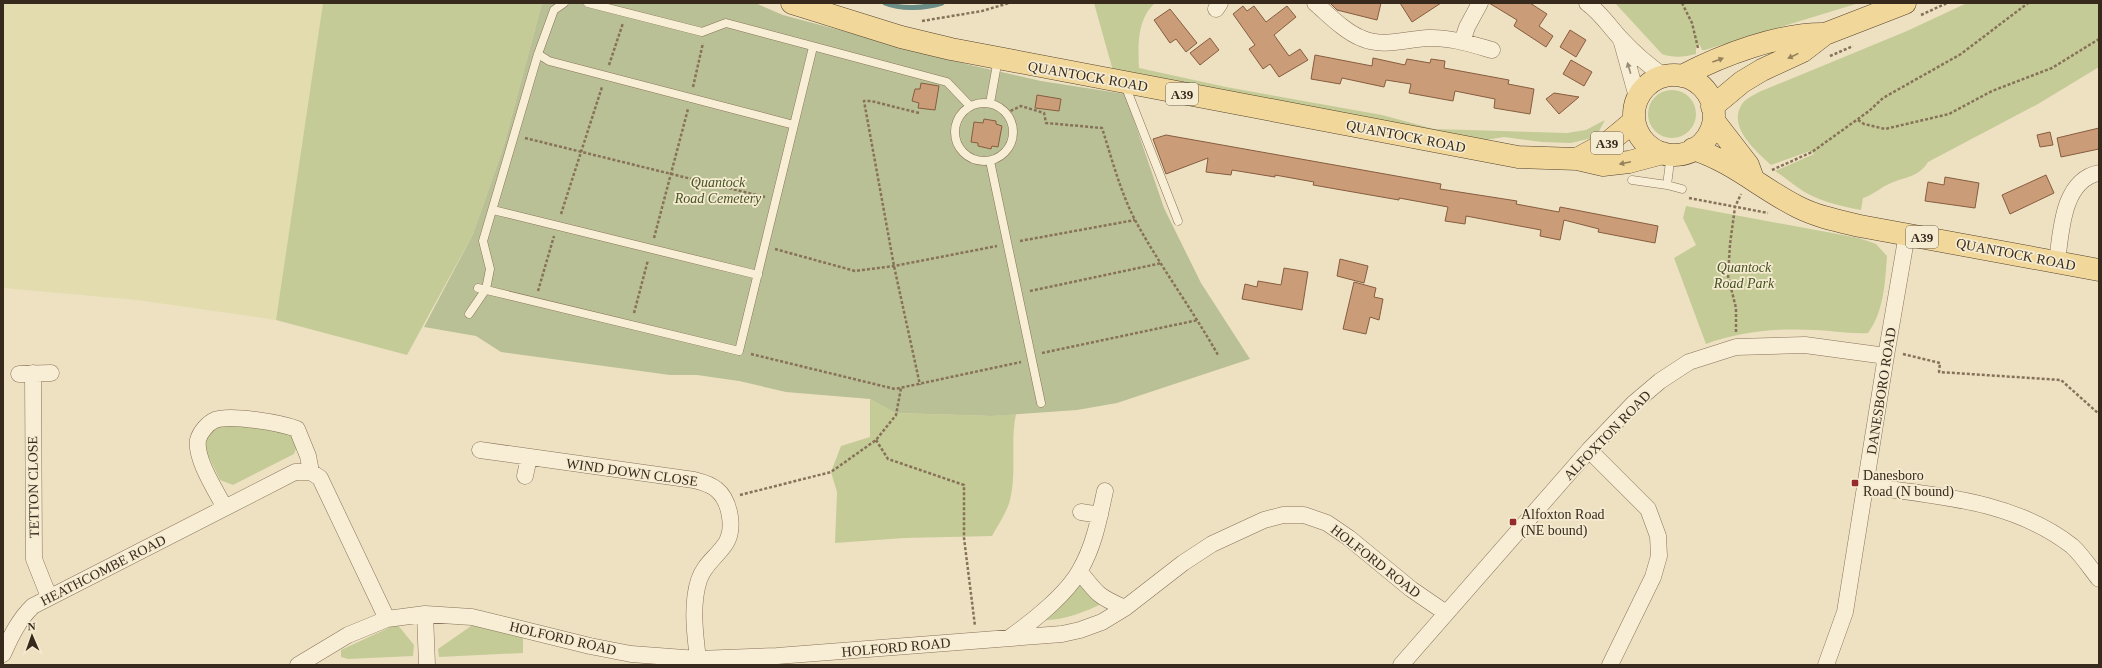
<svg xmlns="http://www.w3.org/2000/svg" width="2102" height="668" viewBox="0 0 2102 668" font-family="Georgia,serif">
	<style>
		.farmland { fill: #e3dcaf }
		.green { fill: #c4cb96 }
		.cemetery { fill: #bac095 }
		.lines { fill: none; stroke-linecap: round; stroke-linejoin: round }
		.stream { stroke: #6b8e86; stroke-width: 5 }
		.building { fill: #cb9c78; stroke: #865d3f }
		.service-casing { stroke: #877259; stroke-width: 9 }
		.minor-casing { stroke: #877259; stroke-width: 17 }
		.primary-casing { stroke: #55412d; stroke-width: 23 }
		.path { stroke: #877259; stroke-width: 2.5; stroke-dasharray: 3 2; stroke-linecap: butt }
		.service { stroke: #f8eed5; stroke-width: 8 }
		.minor { stroke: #f8eed5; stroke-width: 16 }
		.primary { stroke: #f1d799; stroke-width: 22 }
		.oneway { fill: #94805b }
		.oneway2 { fill: #988c79 }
		.poi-dot { fill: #952b2a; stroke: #f5ebd1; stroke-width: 1.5 }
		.labels { text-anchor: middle; stroke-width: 3.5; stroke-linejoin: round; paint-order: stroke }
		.shield { fill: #f5ebd1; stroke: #706453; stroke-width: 1 }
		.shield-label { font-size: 13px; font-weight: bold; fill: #372a1d }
		.street-label { font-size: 14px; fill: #372a1d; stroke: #f5ebd1 }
		.park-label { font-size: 14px; font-style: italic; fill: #465324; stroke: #f5ebd1 }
		.poi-label { font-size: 14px; fill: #372a1d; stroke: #f5ebd1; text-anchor: start }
	</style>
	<rect width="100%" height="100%" fill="#ede1c2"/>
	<!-- farmland -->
	<path class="farmland" d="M3,3h320l-47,317 -139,-20 -134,-12z"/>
	<!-- green -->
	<path class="green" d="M323,3h219l-38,142 -31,89 -66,121 -131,-35z
		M1094,3h61c-18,16 -17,43 -16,65l87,19 156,28 52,14 133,4 19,-3 19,-10 -9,17 -25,6 -29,-1 -38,-5 -25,4 -366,-70z
		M1615,3h244l-154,47h-3l-2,-5h-3l-1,2v7c-11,3 -23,4 -34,0z
		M1967,3h132v64l-61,37 -110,58c-9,15 -23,15 -37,21 -10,4 -18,12 -28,15l-2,12c-21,-4 -47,-10 -64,-23 -8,-6 -14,-11 -22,-16l39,-17 -4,-3 -39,14c-15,-14 -44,-38 -29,-61 3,-5 12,-9 17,-12l148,-61z
		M1648 114a24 24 0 1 1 48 0a24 24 0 1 1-48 0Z
		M1686,206l173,32 17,6 11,12c-2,27 -3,55 -19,77 -18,1 -34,-2 -52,-3 -38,-2 -75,1 -110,14l-32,-86 22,-13 -13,-27z
		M870,399l25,14 97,3 24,-2c-6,27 1,59 -6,86 -3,12 -12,25 -18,36l-88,2 -69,5 2,-51 -6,-20 10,-26 29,-9z
		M222,422l64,6 7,9 4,9 -3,8 -61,31 -13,-5 -17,-35 1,-7z
		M1076,582l28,21c-20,9 -43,19 -66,17z
		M397,624l17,21 -1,11 -65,3 -7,-2v-7z
		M474,624l49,14v15l-84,4 -1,-8z"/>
	<!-- cemetery -->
	<path class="cemetery" d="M542,3h213l28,12 187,50 71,16 84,13 39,114 37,75 49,76 -133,44 -40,7 -85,6 -97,-3 -25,-14 -84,-7 -47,-11 -42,-6h-27l-169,-23 -25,-16 -52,-9 49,-93 31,-89z"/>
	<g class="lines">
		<!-- stream -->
		<path class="stream" d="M885,3c17,7 40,5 57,0"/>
	</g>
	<!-- building -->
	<path class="building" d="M1330,3h51l-4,17 -40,-10z
		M1400,3h41l-29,19z
		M1489,3h41l17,11 -8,12 14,10 -7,11 -32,-21 3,-6z
		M1243,6l4,5 7,-5 12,16 21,-16 9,11 -22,18 15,21 11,-7 8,11 -29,17 -9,-13 -7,5 -14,-20 6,-4 -22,-31z
		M1170,9l27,34 -11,9 -10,-13 -6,4 -16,-23z
		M1570,30l16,10 -10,17 -16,-10z
		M1210,38l9,12 -19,15 -10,-12z
		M1315,55l57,11 1,-8 32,7 2,-6 23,4 1,-4 14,2 -1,7 65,12 -1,4 26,5 -4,25 -36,-6 1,-9 -40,-8 -2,10 -44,-8 2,-9 -25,-4 -2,7 -42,-9 -2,6 -29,-5z
		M1571,60l21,12 -8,14 -21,-12z
		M921,83l18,3 -4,24 -17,-2 1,-5 -7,-2 3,-12h5z
		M1554,93l25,4 -20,17 -13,-15z
		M1037,95l24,4 -2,12 -24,-3z
		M984,119l12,2v3l6,2 -4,21 -6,-1 -1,3 -13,-3v-3l-7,-1 3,-20 9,1z
		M2099,128v21l-38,8 -4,-19z
		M2050,132l3,13 -13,2 -3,-12z
		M1166,135l275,49 -1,5 77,12 -1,3 43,8 1,-5 98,19 -3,17 -57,-11 1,-3 -35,-9 -4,20 -20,-4 1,-6 -75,-14 -1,8 -20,-3 3,-14 -27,-5 -22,-4v2l-86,-15 1,-3 -39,-7v2l-43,-7 -1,5 -25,-3 2,-14 -42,16 -13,-35z
		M2046,175l8,18 -44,21 -8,-19z
		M1945,177l34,6 -4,25 -50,-7 3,-19 16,3z
		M1340,259l28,7 -4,17 -27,-7z
		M1284,268l24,4 -6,38 -60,-11 3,-15 12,3 1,-6 23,4z
		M1354,282l22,6 -2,9 9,2 -4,21 -9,-3 -4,17 -23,-5z"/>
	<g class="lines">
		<defs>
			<path id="service" d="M588,3l114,29 24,-9 221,59 23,24
				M538,54l11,7 245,64
				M1125,85l53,136
				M955 132a29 29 0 1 1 58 0a29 29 0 1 1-58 0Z
				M990,103l8,-44
				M990,161l51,242
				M1632,180l35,5 4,-31
				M1667,185l15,4
				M493,210l265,65
				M478,288l261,63 74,-304
				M469,314l17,-25 4,-20 -7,-28 55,-187 16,-44 10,-7"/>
			<path id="minor" d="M1315,3c14,12 29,28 46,35 22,10 45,1 67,0 21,-1 43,6 64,12
				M1587,3c14,10 22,23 34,36 13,14 28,27 44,38
				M1216,9l4,-6
				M1621,39l16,58
				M1462,42l5,-15 13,-24
				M2057,262c4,-29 5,-82 42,-89
				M33,373l1,186 15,38
				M19,374l32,-1
				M480,450l214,30c8,2 16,4 22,9 14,11 19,39 10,54 -9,14 -22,21 -27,37 -8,24 -4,55 -1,79
				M1589,450l59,59 10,27 1,20 -6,21 -43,88
				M525,476l4,-19
				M1866,486c71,10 147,14 206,60 10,9 19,23 27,33
				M225,508c-9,-17 -30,-49 -27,-68 2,-8 10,-17 17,-20 15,-6 66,3 82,9l11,27 3,16
				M1081,512l19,3
				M1080,572c17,22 19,25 45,36
				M425,614l2,51
				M1009,638c23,-16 58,-44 71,-68 14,-24 19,-51 25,-79
				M3,654c8,-18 16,-35 30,-48l262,-134h16l9,6 67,141
				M298,665l50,-30 39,-16 38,-5 47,3 118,29 41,8 67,5 79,-3 285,-22 18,-4 22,-8 23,-14 58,-45 29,-19 52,-24 19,-5h21l23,8 22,15 62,51 35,24
				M1401,665l188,-215 45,-47 26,-22 29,-19 47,-15 69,-2 81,11
				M1826,665l19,-53 41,-256 21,-122"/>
			<path id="primary" d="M792,3l109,34 50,12 567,108 59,2 26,6 26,-3 34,-9
				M1634 115a40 40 0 1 1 80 0a40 40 0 1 1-80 0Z
				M1682,76c40,-21 98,-43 143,-42
				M1712,107l30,-25 20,-12 41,-19 22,-17 80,-31
				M1714,121l34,44 4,11
				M1693,149c39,12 69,40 105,58 20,10 41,14 62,19l239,44
				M1577,159l33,-18 24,-20"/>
		</defs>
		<!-- service casing -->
		<use href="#service" class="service-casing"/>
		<!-- minor casing -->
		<use href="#minor" class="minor-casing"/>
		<!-- primary casing -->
		<use href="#primary" class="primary-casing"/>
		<!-- path -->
		<path class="path" d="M1682,3l10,20 6,25
			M1921,15l26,-12
			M922,21l60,-10 27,-8
			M1830,56l23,-10
			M609,65l14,-42
			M693,87l10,-44
			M919,113l-48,-12h-7l30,165 26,119
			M1006,113l15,-7 23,7 2,10 56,5c10,31 18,63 33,92 25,46 57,89 83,135
			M1858,120l6,4 21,5 64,-15 43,-23 60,-23 47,-29
			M525,138l240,59
			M1772,170l40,-18 57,-41 14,-13 78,-44 67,-51
			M1689,198l79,15
			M561,214l41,-127
			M654,238l34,-129
			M1020,241l115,-21
			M775,249l80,22 39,-5 103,-20
			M538,291l16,-55
			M1030,291l132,-28
			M634,313l14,-53
			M1736,332v-24l-8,-32 2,-32 5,-37 6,-13
			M1042,353l156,-33
			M751,354l144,35 126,-27
			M1903,354l37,9 -1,9 122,8 38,34
			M876,440l12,19 76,26v53l11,88
			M740,495l91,-23 45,-32 20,-25 5,-27"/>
		<!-- service -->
		<use href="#service" class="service"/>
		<!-- minor -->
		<use href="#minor" class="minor"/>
		<!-- primary -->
		<use href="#primary" class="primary"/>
	</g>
	<!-- one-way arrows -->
	<defs><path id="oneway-solid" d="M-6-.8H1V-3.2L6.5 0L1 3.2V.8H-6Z"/></defs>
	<g class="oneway">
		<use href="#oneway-solid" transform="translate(1793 56) rotate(154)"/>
		<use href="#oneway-solid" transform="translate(1718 60) rotate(-20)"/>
		<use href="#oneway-solid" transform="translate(1625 163) rotate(168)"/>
	</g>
	<use class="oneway2" href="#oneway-solid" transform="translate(1629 68) rotate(-106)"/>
	<!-- markers -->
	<g class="poi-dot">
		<rect x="1851" y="479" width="8" height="8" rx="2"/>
		<rect x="1509" y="518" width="8" height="8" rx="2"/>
	</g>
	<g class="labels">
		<!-- shield labels -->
		<g class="shield">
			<rect x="1166" y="83" width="32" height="22" rx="3"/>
			<rect x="1591" y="132" width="32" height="22" rx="3"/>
			<rect x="1906" y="226" width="32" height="22" rx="3"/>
		</g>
		<g class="shield-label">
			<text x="1182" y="99">A39</text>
			<text x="1607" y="148">A39</text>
			<text x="1922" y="242">A39</text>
		</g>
		<!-- street labels -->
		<g class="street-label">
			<text transform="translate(1088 76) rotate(10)" y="5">QUANTOCK ROAD</text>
			<text transform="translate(1406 136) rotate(11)" y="5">QUANTOCK ROAD</text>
			<text transform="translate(2016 254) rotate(11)" y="5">QUANTOCK ROAD</text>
			<text transform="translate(1881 391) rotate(-81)" y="5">DANESBORO ROAD</text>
			<text transform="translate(1607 435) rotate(-46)" y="5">ALFOXTON ROAD</text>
			<text transform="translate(632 472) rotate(8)" y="5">WIND DOWN CLOSE</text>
			<text transform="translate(33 487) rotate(-91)" y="5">TETTON CLOSE</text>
			<text transform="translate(1376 561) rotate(38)" y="5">HOLFORD ROAD</text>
			<text transform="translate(103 570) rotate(-27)" y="5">HEATHCOMBE ROAD</text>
			<text transform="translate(563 638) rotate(13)" y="5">HOLFORD ROAD</text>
			<text transform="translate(896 647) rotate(-5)" y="5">HOLFORD ROAD</text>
		</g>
		<!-- park labels -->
		<g class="park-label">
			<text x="718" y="187">Quantock<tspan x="718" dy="16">Road Cemetery</tspan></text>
			<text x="1744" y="272">Quantock<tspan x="1744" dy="16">Road Park</tspan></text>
		</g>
		<!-- poi labels -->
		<g class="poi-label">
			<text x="1863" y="480">Danesboro<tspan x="1863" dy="16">Road (N bound)</tspan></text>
			<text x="1521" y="519">Alfoxton Road<tspan x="1521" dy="16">(NE bound)</tspan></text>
		</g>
	</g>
	<!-- border -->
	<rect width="2102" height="668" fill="none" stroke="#372a1d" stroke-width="8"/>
	<!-- north arrow -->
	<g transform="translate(32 636) rotate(358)" stroke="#f5ebd1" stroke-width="3" paint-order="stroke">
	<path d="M0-3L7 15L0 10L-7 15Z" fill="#372a1d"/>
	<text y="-6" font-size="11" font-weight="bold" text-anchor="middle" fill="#372a1d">N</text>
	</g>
</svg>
